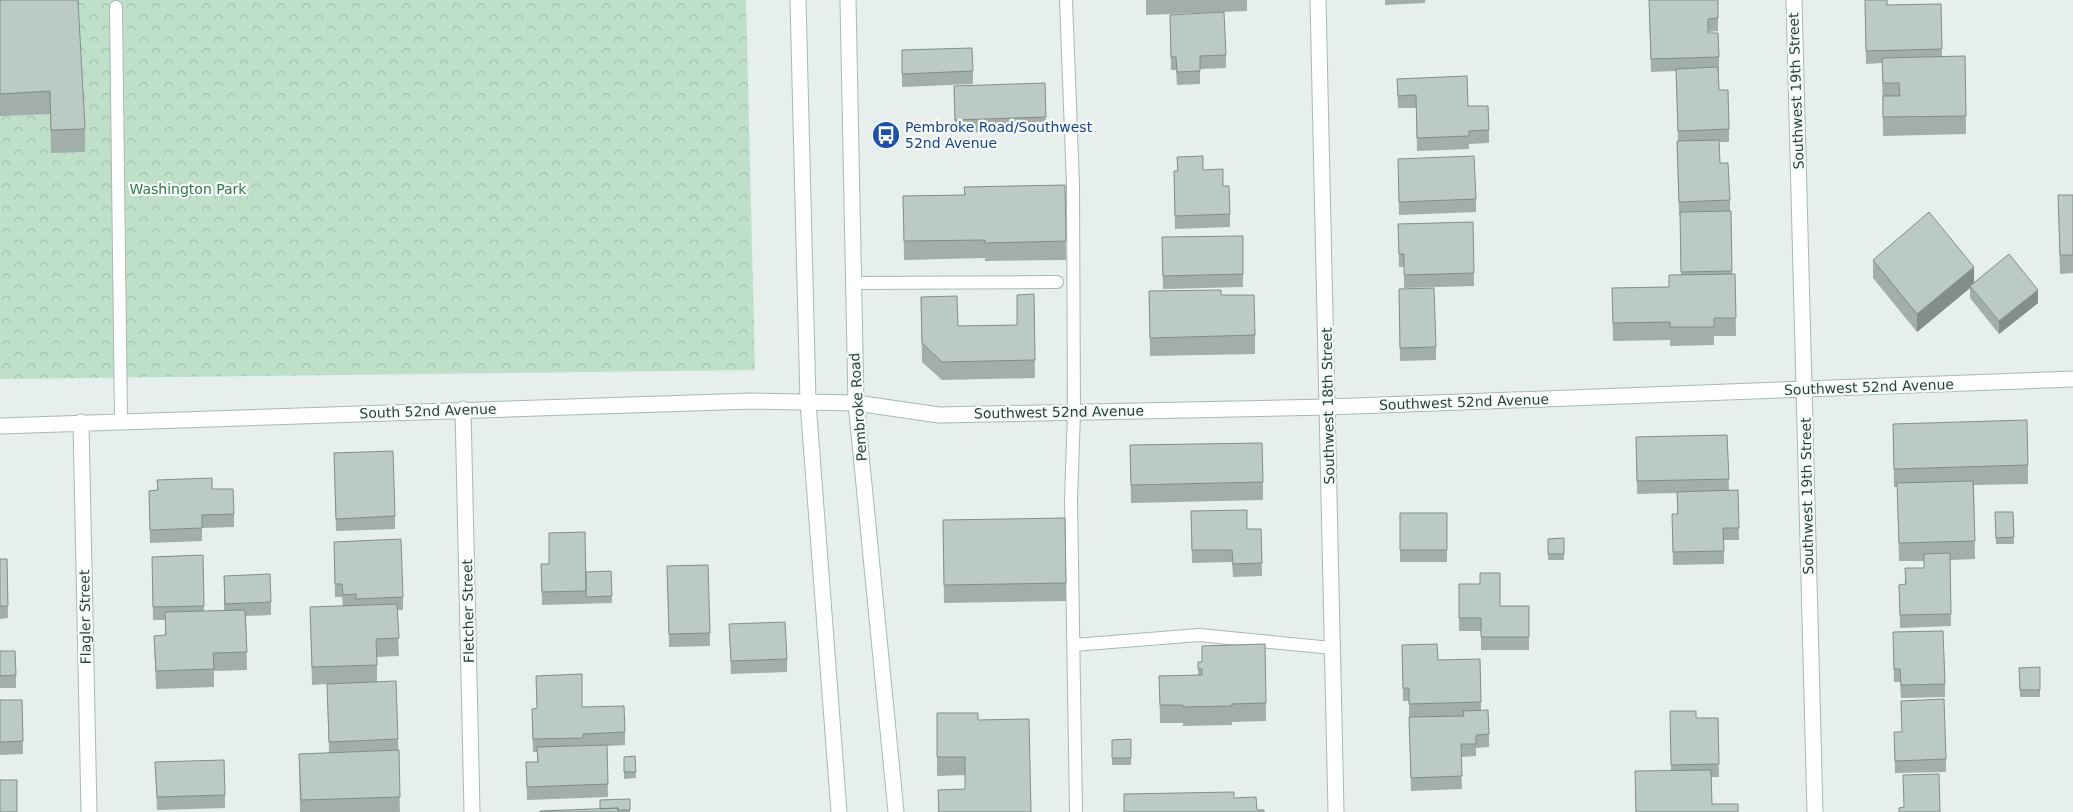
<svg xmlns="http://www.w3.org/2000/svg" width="2073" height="812" viewBox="0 0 2073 812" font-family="'DejaVu Sans',sans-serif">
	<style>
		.park { fill: url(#park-crowns) }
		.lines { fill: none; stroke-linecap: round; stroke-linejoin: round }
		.service-casing { stroke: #a8b8b2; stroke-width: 14 }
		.minor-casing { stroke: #a8b8b2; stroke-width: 17 }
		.secondary-casing { stroke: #a4bbb3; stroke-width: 17 }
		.service { stroke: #fff; stroke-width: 12 }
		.minor { stroke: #fff; stroke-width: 15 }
		.secondary { stroke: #fff; stroke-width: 15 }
		.wall { fill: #a1aea9 }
		.shaded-wall { fill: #838d89 }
		.building { fill: #bbcac4; stroke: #838d89 }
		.labels { text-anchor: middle; stroke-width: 4.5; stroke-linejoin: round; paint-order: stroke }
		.street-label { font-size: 14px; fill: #24423a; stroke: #f7fbf9 }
		.transit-label { font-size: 14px; fill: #164399; stroke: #f7fbf9; text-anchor: start }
		.park-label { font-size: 14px; fill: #2d7a4b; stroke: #f7fbf9 }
	</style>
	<defs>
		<pattern id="park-crowns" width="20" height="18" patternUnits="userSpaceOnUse" patternTransform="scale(1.25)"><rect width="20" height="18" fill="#bfe0c8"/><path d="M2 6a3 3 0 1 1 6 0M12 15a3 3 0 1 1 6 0" fill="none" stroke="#a4c1ad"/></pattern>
	</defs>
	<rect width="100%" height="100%" fill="#e6efeb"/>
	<!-- park -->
	<path class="park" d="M0,0h746l9,370 -755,9z"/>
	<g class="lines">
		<defs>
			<path id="service" d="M1066,0l7,185 1,228 -3,87 5,312
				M116,7l5,414
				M854,283l203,-1
				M1074,645l125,-10 133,13"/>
			<path id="minor" d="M1318,0l18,812
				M1794,0l21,812
				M463,409l9,403
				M81,422l8,390
				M0,426l752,-25 104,2 83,12 389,-8 745,-28"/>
			<path id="secondary" d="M798,0l10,402 31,410
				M848,0l8,403 40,409"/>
		</defs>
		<!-- service casing -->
		<use href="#service" class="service-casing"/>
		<!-- minor casing -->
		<use href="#minor" class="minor-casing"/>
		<!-- secondary casing -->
		<use href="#secondary" class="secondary-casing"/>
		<!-- service -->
		<use href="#service" class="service"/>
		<!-- minor -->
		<use href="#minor" class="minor"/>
		<!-- secondary -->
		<use href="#secondary" class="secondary"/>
	</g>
	<!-- wall -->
	<path class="wall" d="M0,0l85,129v23l-34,1 -1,-39 -50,2z
		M1146,0h101v11l-101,4z
		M1385,0h40v3l-40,2z
		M1718,0v31l-10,1v1l11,24v33l10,39v13h-10l1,21 10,37v11h1l1,63h3l1,62h-22v9l-44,1v-6l-57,1 -1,-53 57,-1 12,-12 -1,-60h-1l-2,-61v-13h1l-2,-70 -25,1 -2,-60z
		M1865,0l22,5 54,-1 1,53 23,-1 1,78 -83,2 -1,-73 -16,1z
		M1170,15l56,40v13l-26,1v15l-23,1 -1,-15h-5z
		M902,50l71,21v13l-71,3z
		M1397,79l71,27 21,24v13l-20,1v5l-52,2 -1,-43h-18z
		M954,86l92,31v13l-91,3z
		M1177,157l26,13 20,16 7,28v13l-55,2 -1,-58h3z
		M1398,159l78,40v13l-77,3z
		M1065,185l1,75 -81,1v-3l-81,2 -1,-64 61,-1v-8z
		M2058,195h15v78l-13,1z
		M1473,222l1,64 -70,2v-21h-5l-1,-43z
		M1243,236v51l-80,2 -1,-39z
		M1873,260l101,23 64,20 -39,31 -29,-36v-10l-53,44 -44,-54z
		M1399,289l37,58v13l-36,1z
		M1149,291l72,4 34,40v19l-105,2z
		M1034,294l1,84 -93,2 -20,-18 -1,-65 37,29 59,-1z
		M1893,424l135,41v19l-54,1 1,74 -25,1 1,66 -51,2 -1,-43 6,-1v-16h19v-7h-25l-2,-74h-3z
		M1727,435l2,55h9l1,50h-15v24l-51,1 -1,-38 5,-13v-21l-40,1 -1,-57z
		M1130,445l133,37v18l-132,3z
		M334,453l61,63v13l-59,2z
		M157,480l55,9 22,25v13l-32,1v13l-52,2 -1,-52 8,-1z
		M1995,512h18l1,32h-18z
		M1400,513h47v49h-47z
		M943,520l123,63v18l-122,2z
		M1191,523l56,6h14l1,47 -29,1 -1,-15 -40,1z
		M1564,538v22h-16v-21z
		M334,542l69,55v13h-6l2,46 -22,1v25l21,57 2,73h-100l-1,-58 30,-1 -2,-69 -15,1 -2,-78 33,-1 -1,-9h-7z
		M203,555l1,56 20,-1v-34l47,26v13l-25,1 1,54 -33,1v16l-58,2 -2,-53 11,-1v-15h-12l-1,-63z
		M0,559h7l1,59 -8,1z
		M541,564l45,8 25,-1 1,32 -70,2z
		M708,565l2,81 -41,1 -2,-81z
		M1459,584l41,22h29v44h-48v-19h-22z
		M729,624l58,35v13l-56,2z
		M1265,644l1,77 -34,1v3l-49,1v-3h-23l-1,-47 39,-1v-13h4v-16z
		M1402,645l36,15 43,42v8l8,24v13l-13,1v8l-15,1 1,32 -51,2 -2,-74 54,-2 -54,2v-16h-6z
		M1893,645l52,39v13l-44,1 -1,-16h-6z
		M0,651l16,24v13h-16z
		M2040,667v30h-20l-1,-29z
		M536,676l46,31 43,25v13l-18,1 1,51 -81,3 -1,-38h11v-10h-4l-1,-31v-12l5,-1z
		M0,700h22l1,54 -23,1z
		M1901,701l45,58v13l-51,1 -1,-41h8z
		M1670,711l26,7h22l1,59h-7l-77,35 36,-42z
		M937,713l41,7 53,92h-93v-22l27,-1v-14l-28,1z
		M1131,739v26h-19v-25z
		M635,756l1,22 -12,1v-22z
		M155,762l70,33v13l-68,2z
		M630,799v13h-90l60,-3z"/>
	<!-- shaded-wall -->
	<path class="shaded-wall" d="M1974,267v18l-4,1v2l-53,44v-18z
		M2038,290v13l-39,31v-13z"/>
	<!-- building -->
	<path class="building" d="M0,0h78l7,129 -34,1 -1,-39 -50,3z
		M1649,0h69v18l-10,1v14h10l1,24 -68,2z
		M1865,0h22v5l54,-1 1,45 -76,2z
		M1224,12l2,43 -26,1v15l-23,1 -1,-15h-5l-1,-42z
		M972,48l1,23 -71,3v-24z
		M1965,56l1,60 -83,1v-21h17l-1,-13h-16l-1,-25z
		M1718,67l1,23h9l1,39 -51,2 -2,-62z
		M1467,76l1,30h20l1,24 -20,1v5l-52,2 -1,-43 -18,1 -1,-17z
		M1045,83l1,34 -91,3 -1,-34z
		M1719,140l1,23h8l2,37 -51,2 -2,-61z
		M1203,156v14l20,-1v17h6l1,28 -55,2 -1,-45h4l-1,-14z
		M1474,156l2,43 -77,3 -1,-43z
		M1065,185l1,56 -81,2v-3l-81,1 -1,-45 62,-1 -1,-8z
		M2058,195h15v60h-13z
		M1731,211l1,60 -51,1 -1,-60z
		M1929,212l45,55 -57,47 -44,-54z
		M1473,222l1,51 -70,2v-21h-5l-1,-30z
		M1243,236v38l-80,2 -1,-39z
		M2009,254l29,36 -39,31 -29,-35z
		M1735,274l1,44h-22v9h-44v-5l-57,1 -1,-35 57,-1v-12z
		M1434,288l2,59 -36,1 -1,-59z
		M1221,290v5h33l1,40 -105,3 -1,-47z
		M1034,294l1,66 -93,2 -20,-19 -1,-46 36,-1 1,30 59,-1v-30z
		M2027,420l1,45 -134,4 -1,-45z
		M1727,435l2,44 -92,2 -1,-44z
		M1262,443l1,39 -132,3 -1,-40z
		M393,451l2,65 -59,3 -2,-66z
		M212,478v11h21l1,25 -32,1v13l-52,2 -1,-39 9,-1 -1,-10z
		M1973,481l2,60 -76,2 -2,-60z
		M1738,490l1,38h-16l1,23 -51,1 -1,-38h6l-1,-22z
		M1247,510v19h14l1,34 -29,1 -1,-14h-40l-1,-39z
		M1995,512h18l1,25 -18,1z
		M1400,513h47v37h-47z
		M1065,518l1,65 -122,2 -1,-65z
		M585,532l1,59 -44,1 -1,-28h8v-31z
		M1564,538v16h-16v-15z
		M401,539l2,58 -47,2v-5l-13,1 -1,-11h-7l-1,-42z
		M1950,553l1,61 -51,1 -1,-30 7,-1 -1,-16h19v-14z
		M203,555l1,51 -51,1 -1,-50z
		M0,559h7l1,47h-8z
		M708,565l2,68 -41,1 -2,-68z
		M611,571l1,25 -26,1v-25z
		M1480,573h20v33h29v31h-48v-19h-22v-34h21z
		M270,574l1,28 -46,2 -1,-28z
		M397,604l2,34 -23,1 1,26 -65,2 -2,-60z
		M245,610l2,42 -34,1 1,16 -58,2 -2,-35 12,-1 -1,-23z
		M785,622l2,37 -56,2 -2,-37z
		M1943,631l2,53 -44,1 -1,-16h-6l-1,-37z
		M1265,644l1,59 -34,1v2l-49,1v-2h-23l-1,-29 43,-1v-6h-4v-7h4v-16z
		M1437,644l1,16 42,-1 1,43 -72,2v-16h-6l-1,-43z
		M0,651h15l1,24 -16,1z
		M2040,667v23h-20l-1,-22z
		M582,674v33l42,-1 1,26 -42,2v4l-50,1 -1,-30 5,-1 -1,-32z
		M396,681l2,58 -69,3 -2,-58z
		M1944,699l2,60 -51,2 -1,-29h8l-1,-31z
		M0,700h22l1,41 -23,1z
		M1488,710l1,24 -13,1v9h-15l1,32 -51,2 -2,-61 55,-1 -1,-5z
		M1670,711h26v7h22l1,46 -48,1z
		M937,713h41v7l51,-1 2,93h-92l-1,-22 27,-1v-32h-28z
		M1131,739v19h-19v-18z
		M607,745l1,39 -81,3 -1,-25h12l-1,-15z
		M399,750l1,47 -99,3 -2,-46z
		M635,756l1,16h-12v-15z
		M224,760l1,35 -68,2 -2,-35z
		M1711,770l1,34h26v8h-102l-1,-41z
		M1939,774l1,38h-41v-4l5,-1 -1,-32z
		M0,780h17v32h-17z
		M1234,792v6l22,-1 1,13h7v2h-140v-18z
		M630,799v11h-12v-2l-18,1v-9z
		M618,808v4h-78v-1z"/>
	<!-- icons -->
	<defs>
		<symbol id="bus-disc" viewBox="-11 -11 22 22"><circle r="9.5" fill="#1a4fb4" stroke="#f7fbf9"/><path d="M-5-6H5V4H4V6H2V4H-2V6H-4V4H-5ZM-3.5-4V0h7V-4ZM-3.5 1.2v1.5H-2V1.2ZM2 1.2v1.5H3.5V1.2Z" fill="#fff"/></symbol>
	</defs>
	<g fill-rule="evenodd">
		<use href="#bus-disc" x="870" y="119" width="32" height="32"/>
	</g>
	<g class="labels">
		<!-- street labels -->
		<g class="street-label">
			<text transform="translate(1796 91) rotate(-92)" y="5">Southwest 19th Street</text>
			<text transform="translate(1869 387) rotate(-2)" y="5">Southwest 52nd Avenue</text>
			<text transform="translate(1464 402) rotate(-2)" y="5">Southwest 52nd Avenue</text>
			<text transform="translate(1328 406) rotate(-91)" y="5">Southwest 18th Street</text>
			<text transform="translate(858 407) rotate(-94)" y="5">Pembroke Road</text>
			<text transform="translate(428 411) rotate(-2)" y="5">South 52nd Avenue</text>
			<text transform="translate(1059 412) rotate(-1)" y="5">Southwest 52nd Avenue</text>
			<text transform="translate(1807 496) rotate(-91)" y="5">Southwest 19th Street</text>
			<text transform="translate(468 611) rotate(-91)" y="5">Fletcher Street</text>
			<text transform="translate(85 617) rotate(-91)" y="5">Flagler Street</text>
		</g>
		<!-- transit labels -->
		<g class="transit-label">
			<text x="905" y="132">Pembroke Road/Southwest<tspan x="905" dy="16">52nd Avenue</tspan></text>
		</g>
		<!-- park labels -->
		<g class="park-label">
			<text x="188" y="194">Washington Park</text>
		</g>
	</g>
</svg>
